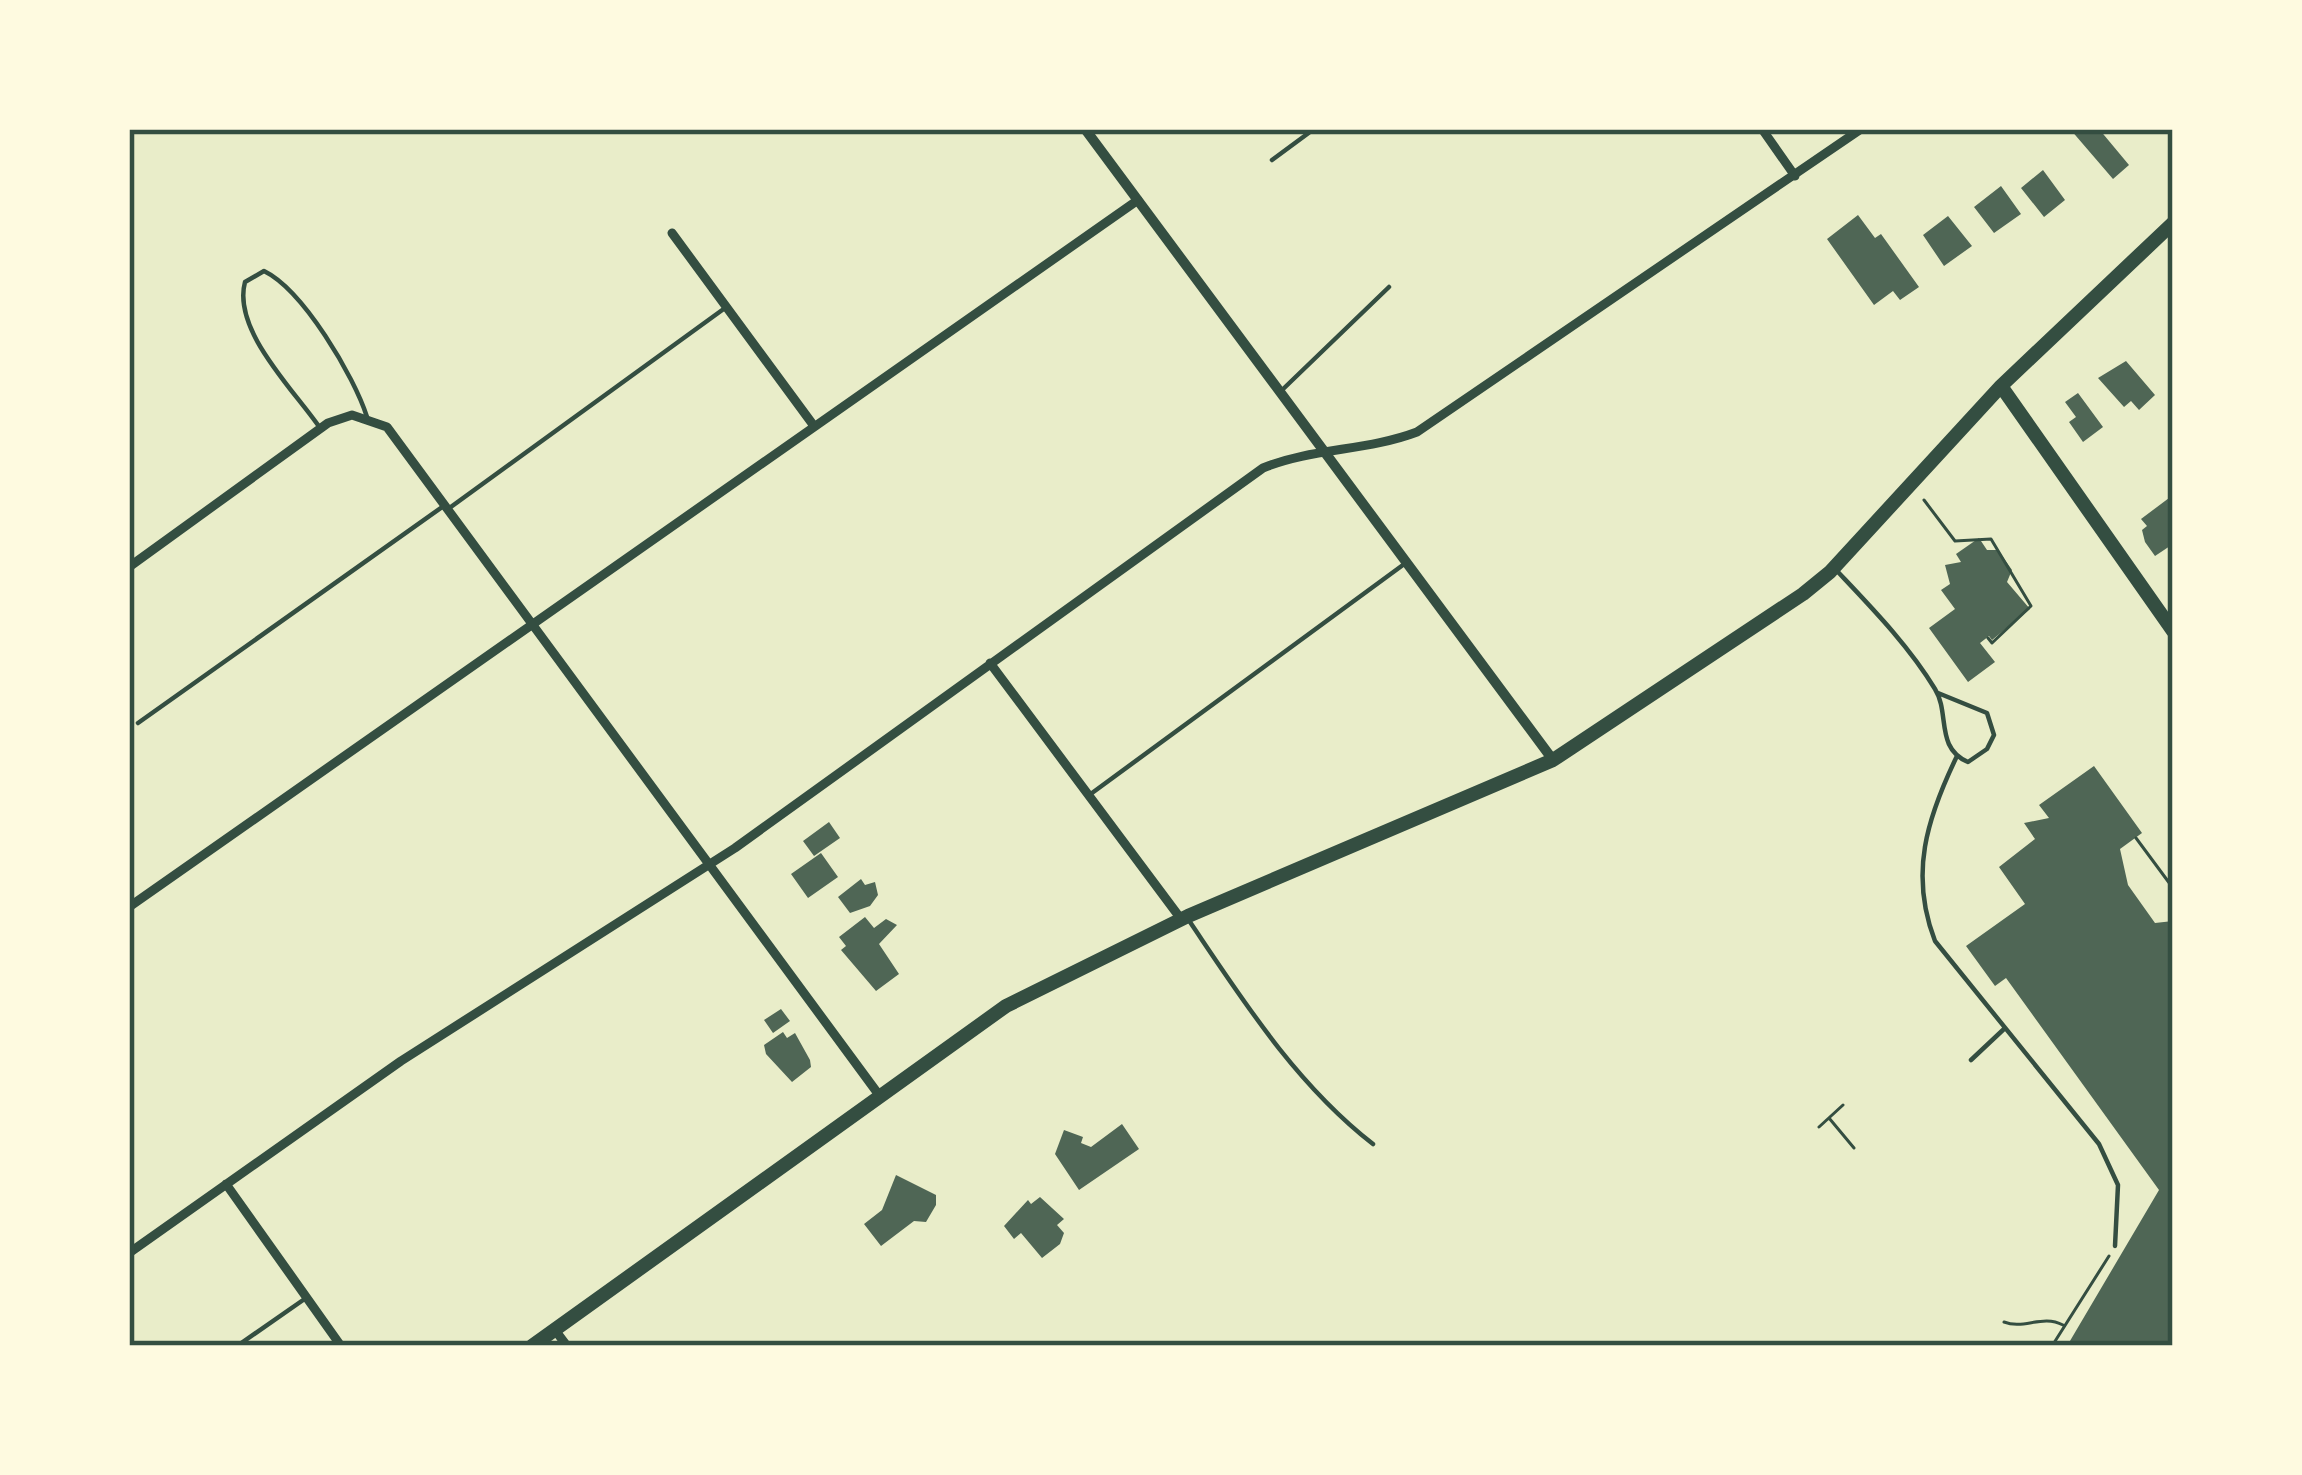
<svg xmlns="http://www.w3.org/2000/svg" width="2302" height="1475" viewBox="0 0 2302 1475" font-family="'Sofia Sans Condensed',sans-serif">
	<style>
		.building { fill: #4f6655 }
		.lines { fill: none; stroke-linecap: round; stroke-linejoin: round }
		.path { stroke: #344e41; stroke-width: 3 }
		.service { stroke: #344e41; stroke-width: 4.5 }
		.minor { stroke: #344e41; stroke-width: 9 }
		.tertiary { stroke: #344e41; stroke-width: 10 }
		.primary { stroke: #344e41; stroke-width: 14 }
		.neatline { fill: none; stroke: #344e41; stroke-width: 4.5 }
	</style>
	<rect width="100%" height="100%" fill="#e9edc9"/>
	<!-- building -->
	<path class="building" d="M2070,129h29l30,36 -16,14z
		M2043,170l22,30 -21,17 -23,-29z
		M2001,186l20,28 -27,19 -20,-26z
		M1858,215l17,23 6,-4 38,53 -19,13 -7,-9 -19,14 -47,-66z
		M1948,216l24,30 -28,20 -21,-31z
		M2126,361l29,34 -16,15 -8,-9 -7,6 -26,-29z
		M2078,393l25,34 -20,15 -14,-20 7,-5 -11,-15z
		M2169,498l4,46 -18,12 -10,-14 -3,-12 5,-4 -6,-7z
		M1979,538l8,12h11l14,20 -5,12 23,27 -38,31 -3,-4 -9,7 15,19 -27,20 -39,-54 26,-19 -14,-19 9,-6 -5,-19 16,-3 -5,-8z
		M2094,766l48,67 -22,16 8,36 27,38 18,-2v425h-106l92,-156 -153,-212 -11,8 -29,-40 59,-42 -26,-37 36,-28 -11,-16 25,-5 -10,-13z
		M829,822l11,16 -26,18 -11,-15z
		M821,853l17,24 -30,21 -17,-24z
		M861,879l4,6 10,-3 3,13 -8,11 -20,7 -12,-16z
		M865,917l9,11 12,-9 11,6 -18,19 20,30 -23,17 -35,-41 5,-4 -7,-9z
		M781,1009l9,12 -17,12 -9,-13z
		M783,1032l4,6 8,-5 15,27 1,7 -19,15 -26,-28 -2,-9z
		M1122,1124l17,25 -60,41 -24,-36 9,-24 19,7 -2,6 10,4z
		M896,1175l40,20v10l-10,17 -12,-1 -33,25 -17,-22 18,-14z
		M1040,1197l24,22 -7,6 7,8 -4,11 -18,14 -21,-25 -7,6 -10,-13 24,-26 3,4z"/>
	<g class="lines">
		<!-- path -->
		<path class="path" d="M1924,500l31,41 36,-2 40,67 -39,37 -4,-5
			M2136,838l37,50
			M1829,1118l25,30
			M1819,1127l24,-22
			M2004,1322c20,8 38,-8 59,3
			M2052,1346l57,-90"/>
		<!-- service -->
		<path class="service" d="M1272,160l42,-31
			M1280,392l109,-105
			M320,428c-26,-38 -88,-98 -75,-146l19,-11c39,19 90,105 103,146
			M448,509l277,-201
			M1838,572c34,36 71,74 97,117 15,24 0,59 33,73l19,-13 7,-14 -7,-22 -49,-20
			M138,723l307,-218
			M1957,756c-30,62 -48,118 -22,185l164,203 19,41 -3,61
			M1092,793l315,-231
			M1190,922c54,80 106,162 183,222
			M1971,1060l33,-31
			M237,1346l69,-48"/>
		<!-- minor -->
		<path class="minor" d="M1762,129l33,47
			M672,233l142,193
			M129,567l199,-144 24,-8 35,12 492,668
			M990,663l191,256
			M129,907l1009,-707
			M226,1184l115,162
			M129,1253l272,-192 334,-213 528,-380c49,-20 104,-17 154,-36l444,-303
			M555,1330l12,16"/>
		<!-- tertiary -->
		<path class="tertiary" d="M1085,129l468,631"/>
		<!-- primary -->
		<path class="primary" d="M2001,386l172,245
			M532,1346l474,-340 182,-90 365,-156 250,-166 27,-22 171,-186 172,-163"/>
	</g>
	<!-- border -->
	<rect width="2302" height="1475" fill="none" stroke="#fefae0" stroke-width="264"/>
	<rect x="132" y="132" width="2038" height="1211" class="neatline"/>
</svg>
